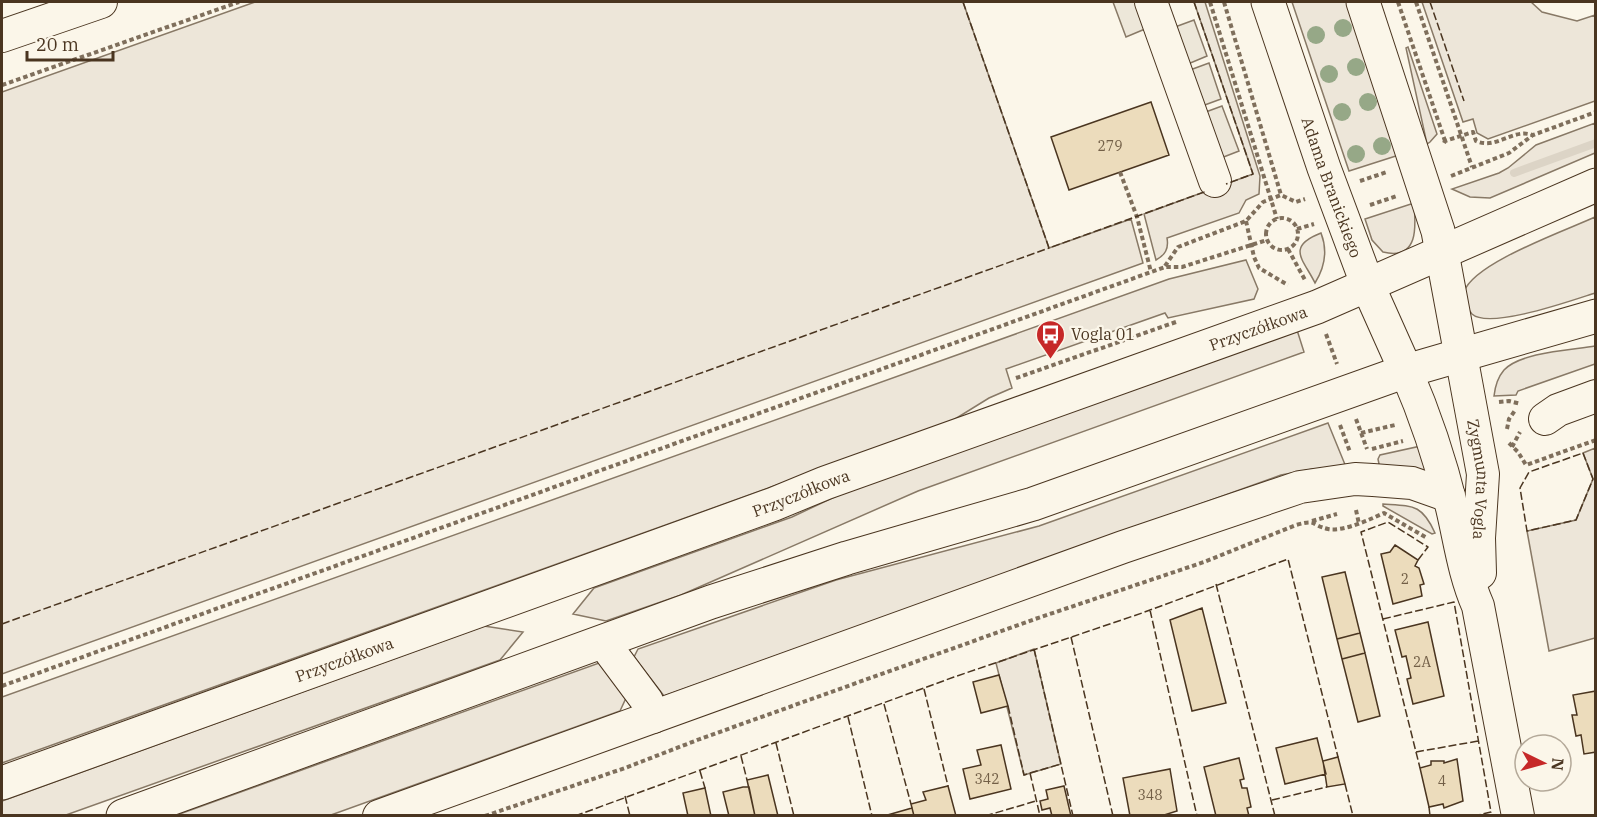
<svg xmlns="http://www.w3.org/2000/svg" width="1597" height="817" viewBox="0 0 1597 817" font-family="'IBM Plex Serif',serif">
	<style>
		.green { fill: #ede6d9; stroke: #887966; stroke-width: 1.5 }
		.parking { fill: #ede7d9; stroke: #887966; stroke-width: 1.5 }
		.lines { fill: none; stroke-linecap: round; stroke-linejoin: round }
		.stream { stroke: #dcd4c6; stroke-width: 8 }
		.building { fill: #ecdcbc; stroke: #4a3520; stroke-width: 1.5 }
		.minor-casing { stroke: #4a3520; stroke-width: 34 }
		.major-casing { stroke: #4a3520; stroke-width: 35 }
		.path { stroke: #7f6f5c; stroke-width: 4; stroke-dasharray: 4.5 3; stroke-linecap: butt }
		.minor { stroke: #fbf6e9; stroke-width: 32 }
		.major { stroke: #fbf6e9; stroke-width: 33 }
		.fence { stroke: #4a3520; stroke-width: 1.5; stroke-dasharray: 8 3; stroke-linecap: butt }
		.tree { fill: #96a887 }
		.labels { text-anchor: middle; stroke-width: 4.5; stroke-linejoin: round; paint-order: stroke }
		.number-label { font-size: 14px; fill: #725f47 }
		.street-label { font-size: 16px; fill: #4a3520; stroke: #fbf6e9 }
		.poi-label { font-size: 16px; fill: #4a3520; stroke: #fbf6e9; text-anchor: start }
	</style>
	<rect width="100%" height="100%" fill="#fbf6e9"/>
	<!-- green -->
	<path class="green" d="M255,2h708l86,246 82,-29 12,44 -1141,411v-582z
		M1194,2h11l55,174 -1,18 -13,6 -7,13 -72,25c2,11 -2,17 -11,22l-12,-46 109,-40z
		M1292,2h55l52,153 -50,16z
		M1422,2h109l11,10 35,9 18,-6v86l-107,38 -11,-6 -4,-14 -10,3z
		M1408,47l29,87 -7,8 -3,2 -21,-96z
		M1595,123v30l-105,45 -20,-1 -18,-8 47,-16 9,-5 28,-23z
		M1414,203c2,23 5,58 -31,49l-11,-12 -7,-21z
		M1595,217v76c-22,7 -106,37 -123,21 -6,-6 -7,-14 -8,-22 9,-29 103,-62 131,-75z
		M1321,233c7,18 4,34 -6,50 -11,-23 -30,-36 6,-50z
		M1246,260l12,29 -4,10 -86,19 -3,-5 -159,56 6,19 -23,10 -42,26 -945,339v-66l1167,-418z
		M1297,330l7,22 -386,139 -237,104 -75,26 -33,-7 21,-26 198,-71 53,-25z
		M1595,346v18l-77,27 -2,4 -22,1c1,-9 4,-19 10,-26 17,-18 68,-20 91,-24z
		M1328,423l18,44 -33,2 -32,6 -617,221 -30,-39 4,-8 198,-69 203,-54z
		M1421,446l9,27 -50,-4 -2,-10 2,-4z
		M1595,448v190l-46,13 -22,-120 49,-11 17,-41 -10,-26z
		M1383,504c30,2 39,0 52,29l-3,1 -49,-28z
		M484,626l39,6 -23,28 -434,155 -64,1v-15z
		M1034,649l27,115 -37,11 -28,-112z
		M599,663l3,1 24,34 -6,13 -289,104 -157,1z"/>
	<!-- parking -->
	<path class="parking" d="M1113,2h22l10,27 -19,8z
		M1194,20l13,36 -19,8 -13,-37z
		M1209,63l12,36 -19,7 -12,-36z
		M1222,106l17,45 -18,7 -18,-45z"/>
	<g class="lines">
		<!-- stream -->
		<path class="stream" d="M1514,173l82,-30"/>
	</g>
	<!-- building -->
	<path class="building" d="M1151,102l18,53 -100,35 -18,-53z
		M1395,545l23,15 -3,6 4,2 5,16 -4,1 2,11 -29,8 -12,-50 9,-2z
		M1345,572l15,61 -23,6 -15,-62z
		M1202,608l24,95 -34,8 -22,-91z
		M1428,622l16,74 -31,8 -6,-25 4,-1 -5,-22 -4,1 -7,-27z
		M1360,633l5,20 -23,6 -5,-20z
		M1365,653l15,63 -22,6 -16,-63z
		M999,675l9,31 -27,7 -8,-31z
		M1596,691v61l-12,2 -3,-19 -5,1 -4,-21h5l-4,-20z
		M1317,738l9,36 -41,10 -9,-36z
		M1001,745l10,44 -41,10 -7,-30 18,-4 -4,-15z
		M1338,757l7,27 -18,3 -4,-26z
		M1239,758l5,21 -4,1 2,8h5l4,19 -4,1 2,8h-33l-12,-49z
		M1457,759l6,42 -19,7 -1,-4 -14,3 -9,-39 11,-3v-4h13v2z
		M1170,769l7,42 -16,5h-31l-7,-38z
		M768,775l10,41h-23l-8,-36z
		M948,786l8,30h-42l-3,-12 15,-4 -3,-8z
		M1064,786l7,30h-19l-2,-8 -8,2 -2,-9 8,-2 -2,-9z
		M743,787h6l6,29h-26l-6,-24z
		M705,788l6,28h-23l-5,-23z
		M912,808l2,8h-30z"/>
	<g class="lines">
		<defs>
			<g id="minor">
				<path d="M1151,2l64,179"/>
				<path d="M2,36l99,-34"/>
				<path id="s1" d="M1461,355l22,119 -4,64 1,35"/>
				<path d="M1406,371c20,46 34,88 46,137 8,34 12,66 26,98l40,210"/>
				<path d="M1545,419l13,-9 38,-14"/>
				<path d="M603,642l44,59 6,16"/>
				<path d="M379,816l744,-269 177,-60 55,-8 18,1 39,3 37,13"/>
			</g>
			<g id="major">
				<path id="s2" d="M1268,2l56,166 44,118 38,85"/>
				<path d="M1363,2l75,229 23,124"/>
				<path id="s3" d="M2,783l772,-279 51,-21 492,-176 279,-122"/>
				<path d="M123,816l588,-214 136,-44 186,-54 373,-133 190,-55"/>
			</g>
		</defs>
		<!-- minor casing -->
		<use href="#minor" class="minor-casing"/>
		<!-- major casing -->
		<use href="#major" class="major-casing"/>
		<!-- path -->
		<path class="path" d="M1210,2l67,217
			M1224,2l57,193
			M1398,2l47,139
			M1416,2l56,165
			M2,85l237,-83
			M1444,143l1,-2 28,-9 3,9c20,9 37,-13 56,-6
			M1120,172l17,45 14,55
			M1451,176l58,-23 24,-18 63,-23
			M1360,181l27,-9
			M1370,205l27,-9
			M1266 234a16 16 0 1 1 32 0a16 16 0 1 1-32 0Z
			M1246,221l8,36 5,11 29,17
			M1297,229l17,-5
			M1288,249l17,31
			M1165,266l13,-19 68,-26 17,-19 18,-7 15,7 9,-3
			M1326,334l11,30
			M1016,378l160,-56
			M1499,402l10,-1 12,3
			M1356,419l11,30
			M1340,425l10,27
			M1507,429l2,-10 7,-10
			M1361,433l34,-8
			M1509,443l9,9 8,13 70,-25
			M1512,447l8,-15
			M1372,449l31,-8
			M1356,510l3,14
			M1312,521l25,-7
			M2,686l1163,-419h17l85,-27
			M485,816l140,-48 75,-29 335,-120 169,-57 92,-37c22,-6 14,0 32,4 15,3 43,-10 56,-16l43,25"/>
		<!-- minor -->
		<use href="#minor" class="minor"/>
		<!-- major -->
		<use href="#major" class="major"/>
		<!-- fence -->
		<path class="fence" d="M963,2l86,246 158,-57
			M1194,2l59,172 -27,10
			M1430,2l34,99
			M1583,453l10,26 -17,41 -49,11 -7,-43 9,-16z
			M1418,560l10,-13 -40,-25 -27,10 59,236
			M1216,584l59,232
			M1150,610l47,206
			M1383,619l71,-17 37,210 -17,4
			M2,624l1047,-376
			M1071,637l42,179
			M1034,649l39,167
			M924,689l24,97
			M884,704l27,100
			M1008,706l16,69 6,-2 10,43
			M848,717l24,99
			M776,743l18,73
			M1416,752l62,-11
			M741,756l6,24
			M700,771l5,17
			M1030,773l31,-9
			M1345,784l8,32
			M625,796l5,20
			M1272,800l55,-13
			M1429,807l1,9
			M575,816l379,-139 188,-64 146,-54 50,198
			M985,816l51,-15"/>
	</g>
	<!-- trees -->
	<g class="tree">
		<circle cx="1343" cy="28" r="9"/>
		<circle cx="1316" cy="35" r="9"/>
		<circle cx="1356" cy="67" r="9"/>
		<circle cx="1329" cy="74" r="9"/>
		<circle cx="1368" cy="102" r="9"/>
		<circle cx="1342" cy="112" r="9"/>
		<circle cx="1382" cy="146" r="9"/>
		<circle cx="1356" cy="154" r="9"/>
	</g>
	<!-- icons -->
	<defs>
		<symbol id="bus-pin" viewBox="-11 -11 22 30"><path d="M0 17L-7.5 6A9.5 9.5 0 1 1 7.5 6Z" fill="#c62828" stroke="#fbf6e9"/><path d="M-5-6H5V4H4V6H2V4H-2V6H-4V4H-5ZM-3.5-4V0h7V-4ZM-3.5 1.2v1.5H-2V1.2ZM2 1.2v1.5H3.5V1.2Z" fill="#fff"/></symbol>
	</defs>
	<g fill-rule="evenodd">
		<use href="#bus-pin" x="1034" y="318" width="33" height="45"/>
	</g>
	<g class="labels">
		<!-- number labels -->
		<g class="number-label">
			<text x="1110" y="151">279</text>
			<text x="1405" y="584">2</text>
			<text x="1422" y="667">2A</text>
			<text x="987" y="784">342</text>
			<text x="1442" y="786">4</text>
			<text x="1150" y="800">348</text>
		</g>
		<!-- street labels -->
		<g class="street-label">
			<text dy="6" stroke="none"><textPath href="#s2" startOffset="196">Adama Branickiego</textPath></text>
			<text dy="6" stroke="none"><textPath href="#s3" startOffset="1336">Przyczółkowa</textPath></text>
			<text dy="6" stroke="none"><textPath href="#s1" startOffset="126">Zygmunta Vogla</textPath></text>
			<text dy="6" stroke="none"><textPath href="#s3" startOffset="850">Przyczółkowa</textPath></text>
			<text dy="6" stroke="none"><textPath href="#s3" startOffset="364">Przyczółkowa</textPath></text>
		</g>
		<!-- poi labels -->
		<g class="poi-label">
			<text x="1071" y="340">Vogla 01</text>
		</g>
	</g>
	<!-- border -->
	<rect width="1597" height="817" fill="none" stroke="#4a3520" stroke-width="6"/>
	<!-- north arrow -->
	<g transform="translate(1543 763) rotate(95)"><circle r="28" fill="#fbf6e9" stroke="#b4a999" stroke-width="1.5"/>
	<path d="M0-4.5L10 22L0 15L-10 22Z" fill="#c62828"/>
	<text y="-9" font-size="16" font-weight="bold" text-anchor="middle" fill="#4a3520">N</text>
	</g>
	<!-- scale -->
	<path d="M27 51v9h86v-9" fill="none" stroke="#4a3520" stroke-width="3"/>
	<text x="36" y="51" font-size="18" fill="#4a3520" stroke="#fbf6e9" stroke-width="4.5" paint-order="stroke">20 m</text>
</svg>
